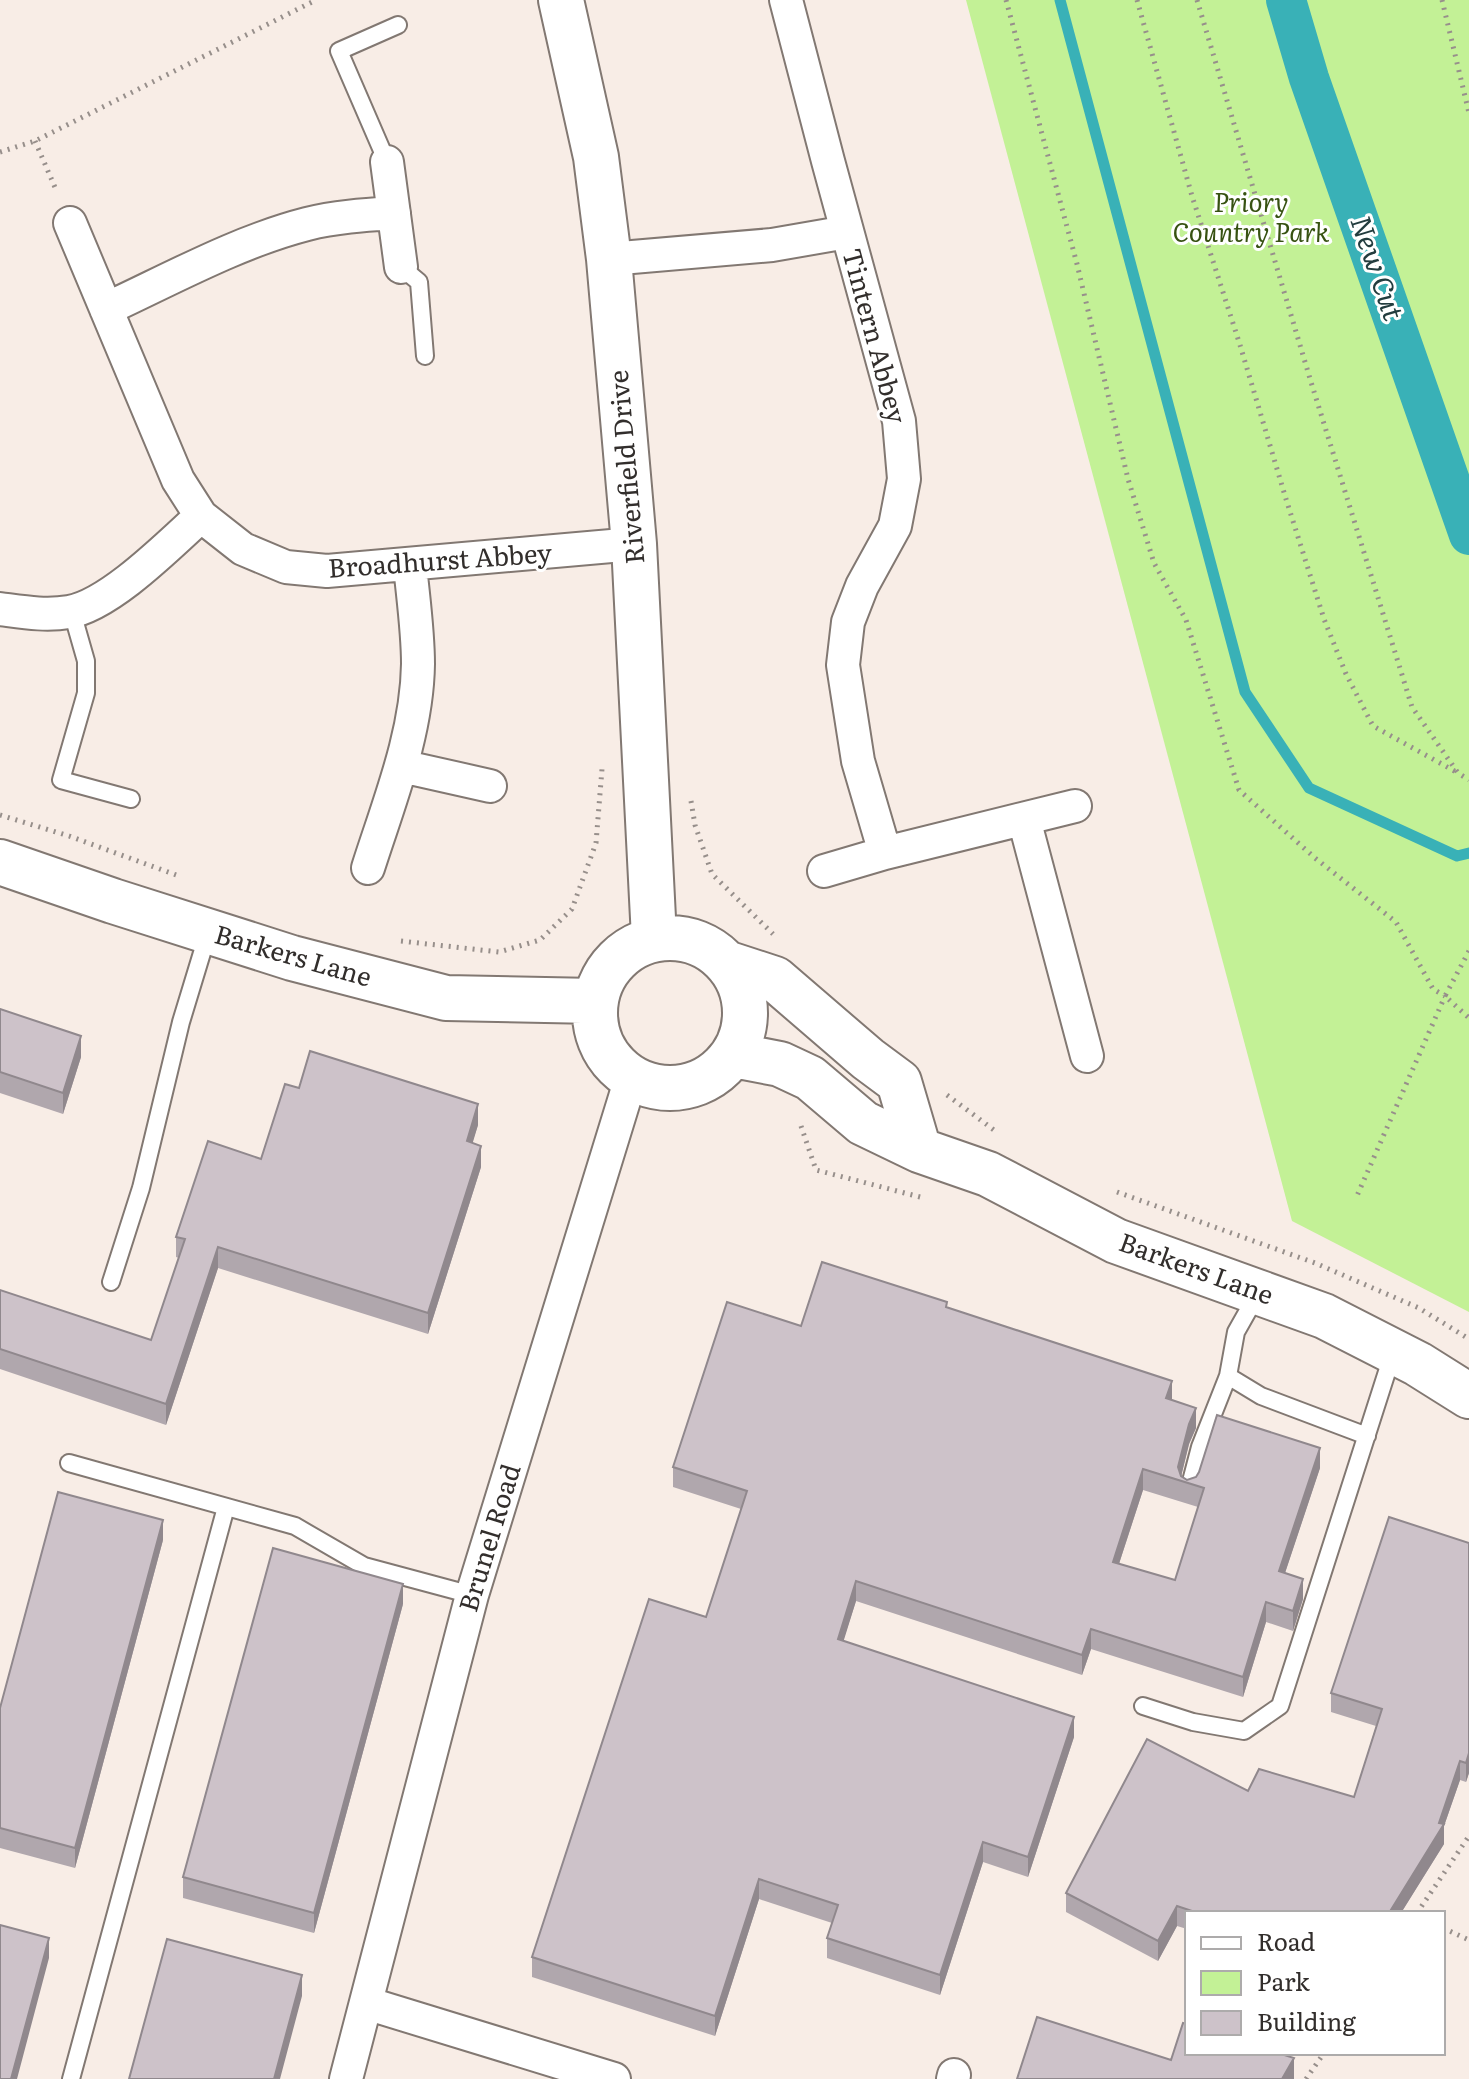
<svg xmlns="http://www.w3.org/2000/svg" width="1469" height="2079" viewBox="0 0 1469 2079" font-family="Literata,serif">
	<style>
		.green { fill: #c3f196 }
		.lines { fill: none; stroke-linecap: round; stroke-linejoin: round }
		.stream { stroke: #39b1b7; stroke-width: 11 }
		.canal { stroke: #39b1b7; stroke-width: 40 }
		.lane-casing { stroke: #827872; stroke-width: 20 }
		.street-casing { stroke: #827872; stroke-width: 36 }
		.secondary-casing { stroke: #827872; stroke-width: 48 }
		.path { stroke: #978f8b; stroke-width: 5; stroke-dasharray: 2 6; stroke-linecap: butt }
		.lane { stroke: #fff; stroke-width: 16 }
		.street { stroke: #fff; stroke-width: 32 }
		.secondary { stroke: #fff; stroke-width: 44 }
		.wall { fill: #b0a7ad; fill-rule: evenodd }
		.shaded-wall { fill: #90888d }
		.building { fill: #cdc2c9; stroke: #90888d; stroke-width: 2; fill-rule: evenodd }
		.labels { text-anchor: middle; stroke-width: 6; stroke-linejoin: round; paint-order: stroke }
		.park-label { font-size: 26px; font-style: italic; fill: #375212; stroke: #fff }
		.street-label { font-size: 26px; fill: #322e2c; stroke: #fff }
		.water-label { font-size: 28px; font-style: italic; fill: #233d3f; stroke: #fff }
	</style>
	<rect width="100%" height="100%" fill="#f8ede6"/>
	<!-- green -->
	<path class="green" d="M966,0h503v1312l-177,-91z"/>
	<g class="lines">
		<!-- stream -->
		<path class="stream" d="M1060,0l185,692 64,96 148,68 12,-3"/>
		<!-- canal -->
		<path class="canal" d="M1286,0l23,78 160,457"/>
		<defs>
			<path id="lane" d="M387,162l-48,-111 59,-26
				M401,267l18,15 6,74
				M72,612l14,49v32l-25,87 70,19
				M111,1282l30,-94 40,-166 27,-89
				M1258,1293l-22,39 -8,44 33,20 106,40
				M69,1463l226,63 69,40 108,29
				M1189,1489l11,-42 28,-71
				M1143,1706l50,16 51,9 36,-25 113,-353
				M71,2079l155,-572"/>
			<path id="street" d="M786,0l42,161 71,260 5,58 -9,47 -33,60 -14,36 -5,43 15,96 27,92
				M387,162l14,105
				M70,223l108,257 23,36 42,33 43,18 41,4 307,-27
				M609,259l163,-14 75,-13
				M106,309c65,-30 131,-67 201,-85 28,-7 58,-9 87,-11
				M0,609c23,3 45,7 69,3 41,-7 100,-67 132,-96
				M401,766l89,20
				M1024,819l63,237
				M368,868c21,-66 49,-134 50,-204 0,-33 -5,-67 -8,-99
				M824,871l61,-18 190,-47
				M366,2003l248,76
				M346,2079l126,-484 159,-517
				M953,2079l1,-4"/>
			<path id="secondary" d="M561,0l35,157 13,102 25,285 20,394
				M0,862l113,39 179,57 154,40 149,3
				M595 1013a75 75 0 1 1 150 0a75 75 0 1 1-150 0Z
				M729,964l46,15 93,80 31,23 20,68
				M733,1055l47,9 30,14 53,45 56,27 69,24 128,67 208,75 94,48 51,32"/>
		</defs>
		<!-- lane casing -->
		<use href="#lane" class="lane-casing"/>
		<!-- street casing -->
		<use href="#street" class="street-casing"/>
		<!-- secondary casing -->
		<use href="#secondary" class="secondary-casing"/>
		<!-- path -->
		<path class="path" d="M1006,0l71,264 51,215 26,84 32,57 53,170 76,68 81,64 37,67 12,7 -89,202
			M1137,0l55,196 48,149 46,154 38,120 22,55 27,52 85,47
			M1197,0l114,382 101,325 46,66 11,7
			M1442,0l27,113
			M35,141l22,51
			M0,152l35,-11 281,-141
			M691,801l4,24 17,49 61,60
			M0,815l69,21 110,40
			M401,941l98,11 41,-12 32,-31 24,-66 6,-74
			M1469,951l-24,45 24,22
			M947,1095l47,35
			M801,1126l15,44 108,28
			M1117,1192l198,71 104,45 50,31
			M1417,1913l52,-77
			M1443,1928l26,12
			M1306,2079l18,-26"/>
		<!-- lane -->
		<use href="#lane" class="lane"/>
		<!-- street -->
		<use href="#street" class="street"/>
		<!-- secondary -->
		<use href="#secondary" class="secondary"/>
	</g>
	<!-- wall -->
	<path class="wall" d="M0,1009l81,48 -18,57 -63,-21z
		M299,1088l179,37 -6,18 9,24 -53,167 -210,-66 -52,157 -166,-56v-79l151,50 28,-82 -3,-1v-20l85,-78z
		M947,1307l225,93 24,28 -7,16 -8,32 6,4 133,-12 -35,105 18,26 -10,32 -27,-9 -23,75 -152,-48 -9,26 -226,-74 -13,40 231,96 -46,140 -45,-15 -43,133 -113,-37v-20l5,-15 -73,-24 -44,137 -183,-59v-20l174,-340 35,-108 -68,-22v-20l128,-141zM1143,1490l55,17 -23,73 -56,-16z
		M163,1540l-88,328 -75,-20v-140z
		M1469,1543v230l-3,9 -6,-2 -16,46v18l-43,69h-214v16l-10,-3 -19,35 -92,-49v-19l182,-102 106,6 22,-71 -45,-14v-19z
		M403,1604l-89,329 -131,-35v-21z"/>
	<!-- shaded-wall -->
	<path class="shaded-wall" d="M81,1036v21l-18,57v-21z
		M478,1104v21l-11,37v-21z
		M481,1146v21l-53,167v-21z
		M218,1247v21l-52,157v-21z
		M1172,1381v20l-6,-3z
		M1196,1408v20l-7,16 -9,37 -2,-14 11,-43z
		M1320,1448v20l-41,123v-20z
		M1143,1469v21l-30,92v-20z
		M163,1520v20l-88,328v-20z
		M1303,1579v20l-10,32v-20z
		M856,1581v20l-18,58v-20z
		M403,1584v20l-89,329v-20z
		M1266,1602v20l-23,75v-20z
		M1091,1629v20l-9,26v-20z
		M1074,1717v20l-46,140v-20z
		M1469,1753v20l-3,9v-19z
		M1460,1761v19l-16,46v18l-43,69h-12l50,-90z
		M983,1842v20l-43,133v-20z
		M759,1879v20l-44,137v-20z
		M1177,1906v20l-19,35v-20z
		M49,1938v20l-32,121h-6z
		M302,1975v21l-22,83h-6z
		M1294,2058v21h-12z"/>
	<!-- building -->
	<path class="building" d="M0,1009l81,27 -18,57 -63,-21z
		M310,1051l168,53 -11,37 14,5 -53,167 -210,-66 -52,157 -166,-55v-59l151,50 34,-101 -9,-2 32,-96 53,18 24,-75 14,4z
		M822,1262l125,40 -1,5 226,74 -6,17 30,10 -7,16 -11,43 3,9 6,4 9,-3 3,-5 18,-57 103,33 -41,123 24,8 -10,32 -27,-9 -23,75 -152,-48 -9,26 -226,-74 -18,58 236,78 -46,140 -45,-15 -43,133 -113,-37 11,-33 -79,-26 -44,137 -183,-59 117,-358 57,18 41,-126 -74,-24 54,-165 74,24zM1143,1469l61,19 -29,92 -62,-18z
		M58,1492l105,28 -88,328 -75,-20v-120z
		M1389,1517l80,26v210l-3,10 -6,-2 -21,62 5,1 -55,89h-191l-21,-7 -19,35 -92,-48 81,-154 101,52 11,-22 95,28 28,-88 -51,-16z
		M273,1548l130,36 -89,329 -131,-36z
		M0,1925l49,13 -38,141h-11z
		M167,1939l135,36 -28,104h-145z
		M1037,2017l134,43 12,-37 4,1v29h91l16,5 -12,21h-265z"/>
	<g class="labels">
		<!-- park labels -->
		<g class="park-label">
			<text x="1251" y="212">Priory<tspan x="1251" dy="30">Country Park</tspan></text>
		</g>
		<!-- street labels -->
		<g class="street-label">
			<text transform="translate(874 336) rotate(75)" y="9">Tintern Abbey</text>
			<text transform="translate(627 467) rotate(-95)" y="9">Riverfield Drive</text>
			<text transform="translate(440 561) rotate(-4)" y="9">Broadhurst Abbey</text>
			<text transform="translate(293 956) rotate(16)" y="9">Barkers Lane</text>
			<text transform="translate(1196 1269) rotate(20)" y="9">Barkers Lane</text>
			<text transform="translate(490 1538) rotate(-73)" y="9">Brunel Road</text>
		</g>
		<!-- water labels -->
		<g class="water-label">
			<text transform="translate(1377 268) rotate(71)" y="10">New Cut</text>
		</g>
	</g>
	<!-- legend -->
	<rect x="1185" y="1911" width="260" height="144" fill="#ffffff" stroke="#adabab" stroke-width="2"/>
	<rect x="1201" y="1937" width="40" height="12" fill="#ffffff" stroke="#adabab" stroke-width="2"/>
	<text x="1257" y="1951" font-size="24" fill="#322e2c">Road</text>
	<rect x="1201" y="1971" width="40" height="24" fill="#c3f196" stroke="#adabab" stroke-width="2"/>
	<text x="1257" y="1991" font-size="24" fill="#322e2c">Park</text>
	<rect x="1201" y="2011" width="40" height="24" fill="#cdc2c9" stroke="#adabab" stroke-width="2"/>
	<text x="1257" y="2031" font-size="24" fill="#322e2c">Building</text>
</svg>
